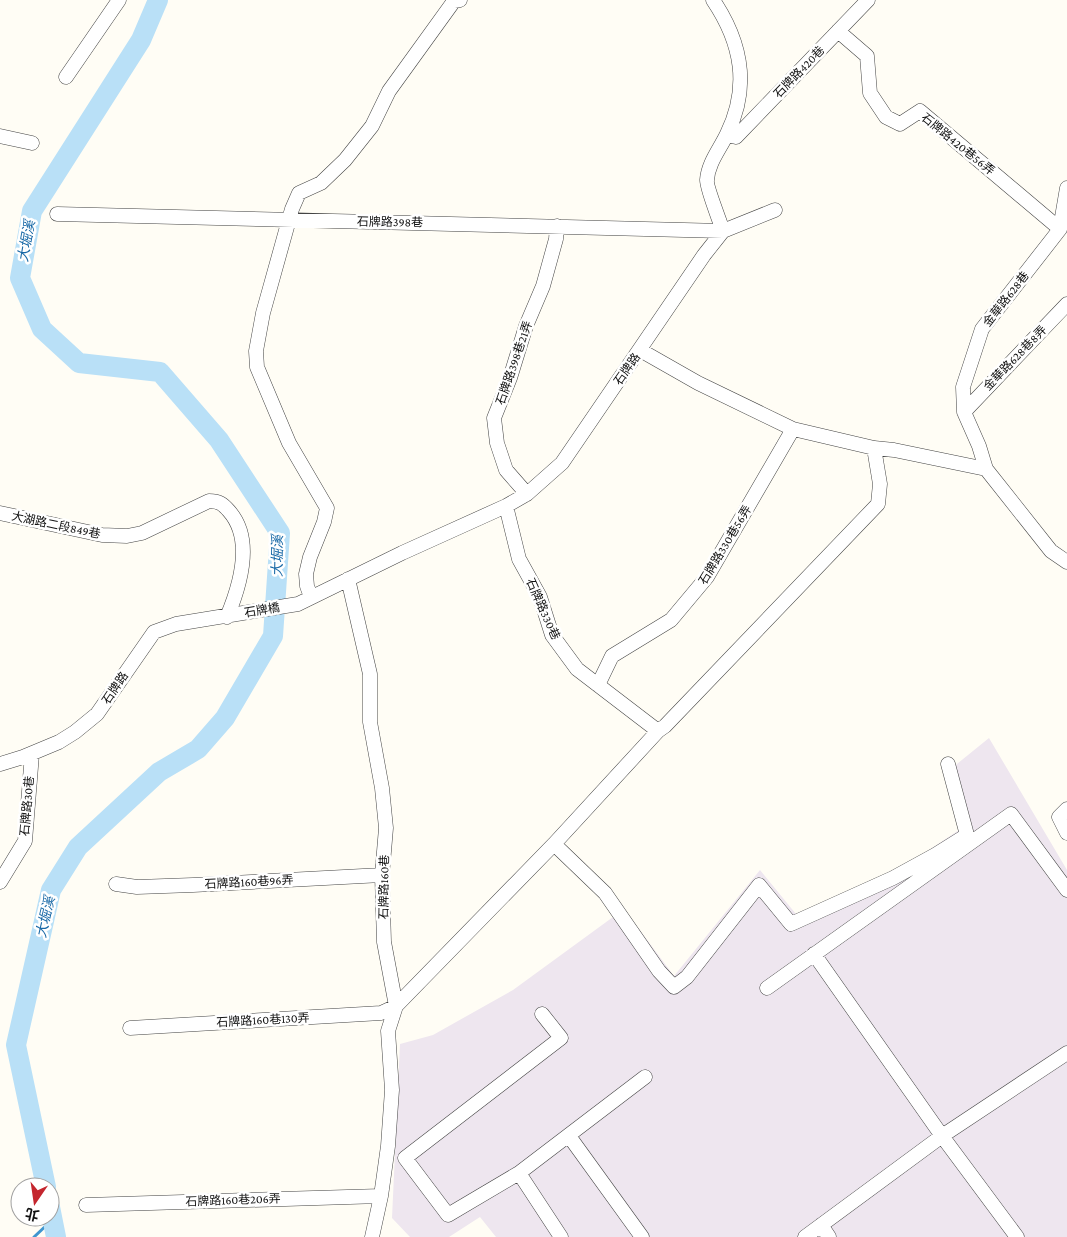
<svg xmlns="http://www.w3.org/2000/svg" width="1067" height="1237" viewBox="0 0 1067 1237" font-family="'Crimson Pro','Noto Sans TC',serif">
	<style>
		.industrial { fill: #eee6ef }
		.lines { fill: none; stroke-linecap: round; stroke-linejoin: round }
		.stream { stroke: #3f96cf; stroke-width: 3 }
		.river { stroke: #b9e0f7; stroke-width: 20 }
		.minor-casing { stroke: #444; stroke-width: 15 }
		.minor { stroke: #fff; stroke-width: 14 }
		.labels { text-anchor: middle; stroke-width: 5; stroke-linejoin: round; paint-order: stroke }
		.street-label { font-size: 12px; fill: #111; stroke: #fff }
		.water-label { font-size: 14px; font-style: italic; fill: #1768a6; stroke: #fff }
	</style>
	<rect width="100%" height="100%" fill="#fffdf5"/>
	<!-- industrial -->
	<path class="industrial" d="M989,738l78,132v367h-571l-16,-20 -31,20h-39l-18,-19 8,-174 33,-9 80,-45 111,-81 50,67 86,-106 36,44 112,-50 54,-36 -10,-60z"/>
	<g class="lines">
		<!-- stream -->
		<path class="stream" d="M34,1237l18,-17"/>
		<!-- river -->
		<path class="river" d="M46,1187l-30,-142 35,-155 27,-43 81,-75 39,-23 27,-31 48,-82 7,-103 -61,-93 -59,-68 -81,-9 -37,-34 -22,-51 12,-67 109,-171 17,-40
			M50,1207l6,30"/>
		<defs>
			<path id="minor" d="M838,31l29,25 3,37 16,24 14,7 20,-13 140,118
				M66,77l53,-77
				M727,135l9,2 132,-137
				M0,136l32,7
				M1067,188l-7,41 -78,100 -19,58 1,25 15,34 7,23 65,82 16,11
				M57,214l666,17 52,-21
				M640,350l58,33 95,46 81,19 20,2 92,19
				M964,412l103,-108
				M527,494l-21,-24 -9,-27 -3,-25 16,-40 16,-52 17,-40 13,-47 1,-13
				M506,506l13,53 21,38 12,38 25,34 81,62
				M0,513l102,22 25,1 15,-3 67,-32c10,0 14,3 20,10 25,28 11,75 -2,106
				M348,579l22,95v48l12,66 4,40 -4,47 2,67 12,64 -8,25 4,59 -4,56 -7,50 -9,41
				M311,597l-4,-11 -1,-12 4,-17 14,-35 3,-14 -38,-65 -32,-76 -1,-16 7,-38 29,-104 7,-16 22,-10 24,-23 27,-34 17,-35 65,-90 6,-1
				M598,685l14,-29 59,-36 36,-43 86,-148
				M0,764l23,-7 36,-15 16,-10 22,-18 57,-82 22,-8 122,-20 104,-51 104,-47 21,-12 35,-31 142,-208 19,-24c-3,-10 -17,-44 -16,-51 1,-17 13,-31 20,-46 23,-47 15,-91 -14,-134
				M1067,809l-8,8 8,16
				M554,844l51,49 54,78 15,16 13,-10 72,-92 32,39 102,-46 42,-23 32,-20 -19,-71
				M0,882l25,-41 7,-87
				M116,884l21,3 56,-2 189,-10
				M814,954l128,182 75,101
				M767,988l244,-174 56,76
				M542,1014l19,24 -156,120 43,57 71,-42 126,-96
				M130,1028l251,-15 15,-7 158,-162 104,-113 7,-5 213,-222 2,-20 -6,-36
				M569,1136l73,101
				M519,1173l42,64
				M86,1205l295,-9
				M821,1225l8,12
				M805,1237l137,-101 125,-83"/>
		</defs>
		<!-- minor casing -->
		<use href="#minor" class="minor-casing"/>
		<!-- minor -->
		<use href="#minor" class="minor"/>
	</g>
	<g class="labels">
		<!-- street labels -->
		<g class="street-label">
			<text transform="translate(799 72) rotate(-46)" y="4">石牌路420巷</text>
			<text transform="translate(958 144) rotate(39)" y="4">石牌路420巷56弄</text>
			<text transform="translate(390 222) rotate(1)" y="4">石牌路398巷</text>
			<text transform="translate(1006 299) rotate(-52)" y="4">金華路628巷</text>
			<text transform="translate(1015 358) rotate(-46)" y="4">金華路628巷8弄</text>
			<text transform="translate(514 363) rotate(-71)" y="4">石牌路398巷21弄</text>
			<text transform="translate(627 369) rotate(-55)" y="4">石牌路</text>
			<text transform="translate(56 525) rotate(12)" y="4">大湖路二段849巷</text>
			<text transform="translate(725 545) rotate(-59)" y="4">石牌路330巷56弄</text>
			<text transform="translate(543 609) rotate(66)" y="4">石牌路330巷</text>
			<text transform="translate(262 610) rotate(-10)" y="4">石牌橋</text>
			<text transform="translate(115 688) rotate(-56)" y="4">石牌路</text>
			<text transform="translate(27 806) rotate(-85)" y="4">石牌路30巷</text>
			<text transform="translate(249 882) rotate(-3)" y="4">石牌路160巷96弄</text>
			<text transform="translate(384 887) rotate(-89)" y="4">石牌路160巷</text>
			<text transform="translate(263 1020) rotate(-3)" y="4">石牌路160巷130弄</text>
			<text transform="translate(233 1200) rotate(-2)" y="4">石牌路160巷206弄</text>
		</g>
		<!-- water labels -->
		<g class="water-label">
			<text transform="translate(26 241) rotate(-80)" y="5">大堀溪</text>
			<text transform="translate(277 556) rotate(-89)" y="5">大堀溪</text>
			<text transform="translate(45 917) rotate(-77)" y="5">大堀溪</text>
		</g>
	</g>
	<!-- north arrow -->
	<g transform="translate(35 1202) rotate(193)"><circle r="24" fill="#ffffff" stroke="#a0a0a0"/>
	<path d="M0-4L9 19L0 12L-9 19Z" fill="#c4262e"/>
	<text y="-8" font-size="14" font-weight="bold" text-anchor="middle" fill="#111111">北</text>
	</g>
</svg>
